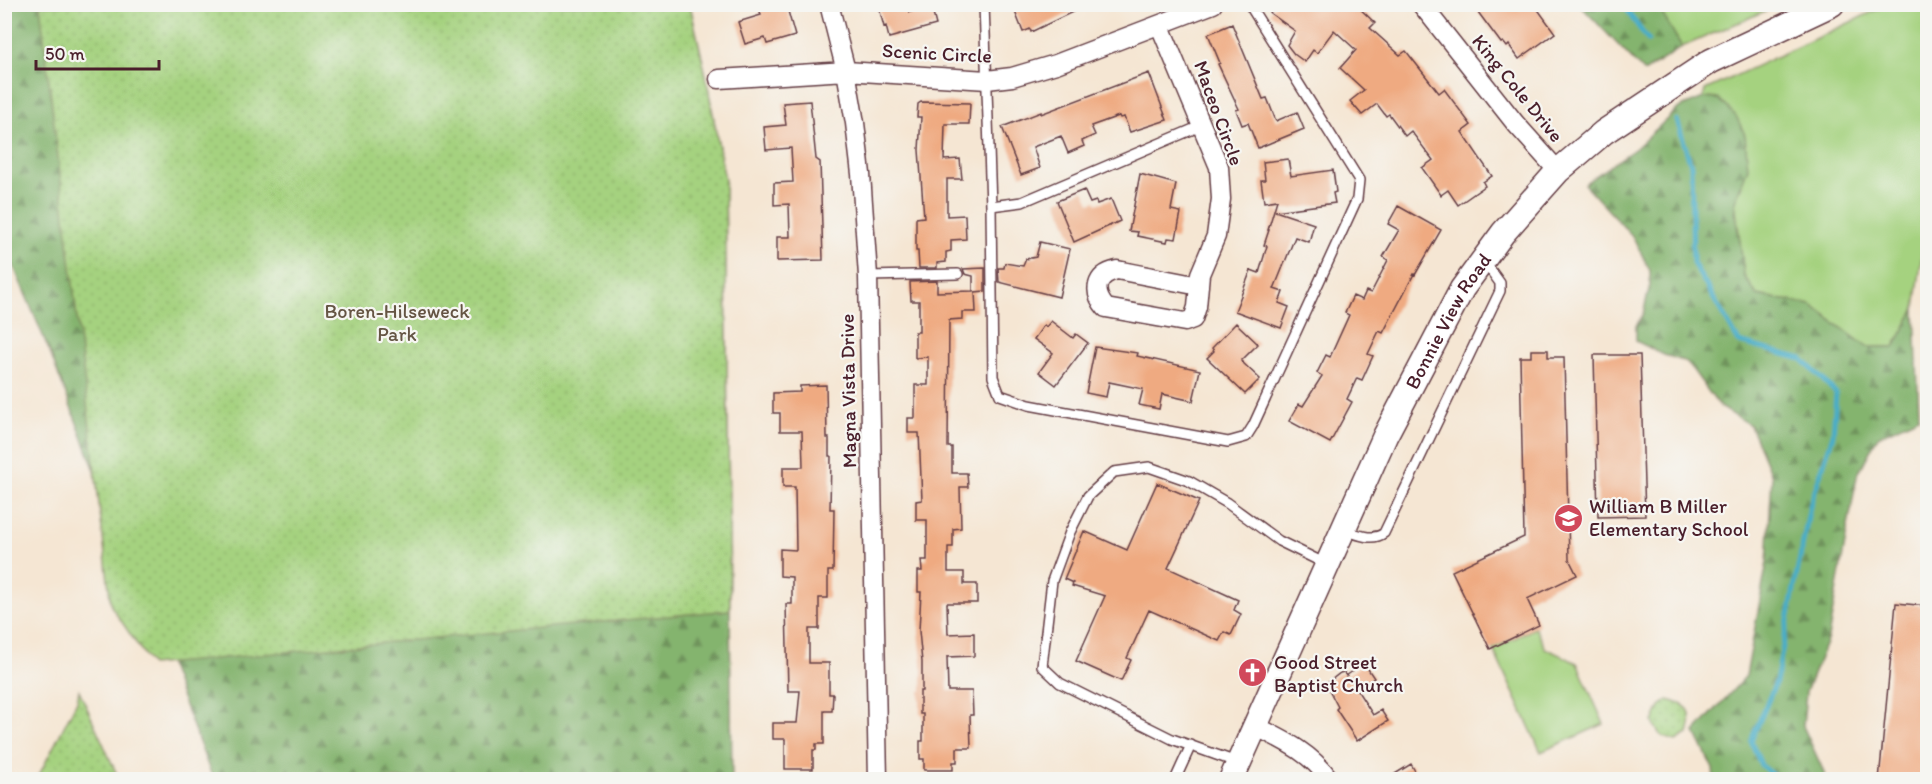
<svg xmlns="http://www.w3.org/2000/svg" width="1932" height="784" viewBox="0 0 1932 784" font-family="Itim,sans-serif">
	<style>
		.grass { fill: #a5d27f; stroke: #787855; stroke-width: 1.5 }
		.forest { fill: url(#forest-firs); stroke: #676a4c; stroke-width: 1.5 }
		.park { fill: url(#park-dots); stroke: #787855; stroke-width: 1.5 }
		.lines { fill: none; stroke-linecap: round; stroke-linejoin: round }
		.stream { stroke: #49adc8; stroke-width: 5 }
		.building { fill: #efaa81 }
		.lane-casing { stroke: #643d44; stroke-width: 12 }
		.street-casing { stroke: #643d44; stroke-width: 21 }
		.secondary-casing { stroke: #643d44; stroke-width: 27 }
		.lane { stroke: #fff; stroke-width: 9 }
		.street { stroke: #fff; stroke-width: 18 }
		.secondary { stroke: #fff; stroke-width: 24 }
		.labels { text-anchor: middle; stroke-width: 4.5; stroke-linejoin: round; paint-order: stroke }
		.street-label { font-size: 20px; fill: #4a1f2b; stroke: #f6f6f2 }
		.park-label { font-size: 20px; fill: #655544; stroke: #f6f6f2 }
		.poi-label { font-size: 20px; fill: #4a1f2b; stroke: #f6f6f2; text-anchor: start }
	</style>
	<defs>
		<pattern id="forest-firs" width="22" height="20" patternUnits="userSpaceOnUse" patternTransform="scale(1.5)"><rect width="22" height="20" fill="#84b46e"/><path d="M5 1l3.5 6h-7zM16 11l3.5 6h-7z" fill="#6e925b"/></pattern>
		<pattern id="park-dots" width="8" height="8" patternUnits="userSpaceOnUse" patternTransform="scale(1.5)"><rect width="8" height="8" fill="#a5d27f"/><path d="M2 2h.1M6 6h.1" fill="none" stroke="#90b46e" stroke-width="1.8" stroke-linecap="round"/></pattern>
	</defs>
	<rect width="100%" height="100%" fill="#f6f6f2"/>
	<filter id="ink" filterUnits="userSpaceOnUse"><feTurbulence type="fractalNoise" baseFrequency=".0167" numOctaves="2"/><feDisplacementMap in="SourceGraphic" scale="12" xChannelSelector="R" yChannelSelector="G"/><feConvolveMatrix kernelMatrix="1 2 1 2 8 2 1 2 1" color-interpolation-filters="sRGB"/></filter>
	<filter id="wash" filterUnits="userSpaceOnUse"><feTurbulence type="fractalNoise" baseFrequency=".008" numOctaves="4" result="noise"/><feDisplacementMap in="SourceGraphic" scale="24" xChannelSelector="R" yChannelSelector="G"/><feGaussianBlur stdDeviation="1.35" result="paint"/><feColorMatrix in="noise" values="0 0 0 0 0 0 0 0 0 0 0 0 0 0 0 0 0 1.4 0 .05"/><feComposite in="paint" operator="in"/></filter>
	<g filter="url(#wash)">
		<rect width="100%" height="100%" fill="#f5e6d3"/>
		<!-- grass -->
		<path class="grass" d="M1655,5h124l-97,42z
			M1887,5h40v211l-12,93 -21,38h-27l-56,-42 -54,-10 -13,-19 -9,-75 7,-16 -23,-86 -16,-1 2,-8z
			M1535,628l10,20 32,15 27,61 -63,28 -48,-103z"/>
		<!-- forest -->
		<path class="forest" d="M4,5h686l16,71 19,105 7,598h-519l-164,-429 -44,-104z
			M1580,5h77l25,42 -38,25z
			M1703,98l16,1 17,17 9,19 3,33 -13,33 1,18 4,22 4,35 13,19 54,10 56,42h27l21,-38 4,108 -41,19 -21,40 -29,162 -22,54 -3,34 24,53h-113l-1,-10 -18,-37 51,-56 21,-114 5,-85 -22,-52 -31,-19 -32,-44 -23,-7 -28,-14v-15l7,-12 7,-29v-14l-17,-34 -49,-53 52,-36 43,-40z"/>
		<!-- park -->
		<path class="park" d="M40,5h650l16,71 19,105 5,429 -579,55 -40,-59z
			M79,690l40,89h-82l40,-78z
			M1668,700c23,5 26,12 20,34l-12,7c-15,-4 -17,-5 -23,-19l7,-16z"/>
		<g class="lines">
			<!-- stream -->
			<path class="stream" d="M1622,4l26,36
				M1677,120l14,45 2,98 46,79 63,17 34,34 -3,42 -23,71 -34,176 -25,59 10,24 17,15"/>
		</g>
		<g id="blocks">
			<!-- building -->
			<path class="building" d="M758,4h28l9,32 -28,8 -2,-6 -20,6 -7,-22 23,-7z
				M881,4h27l2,8 21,-6 5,19 -47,13 -3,-12 -2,1 -5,-19 3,-1z
				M1012,4h77l-58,28 -1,-3 -7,3z
				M1276,4h79l20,19 -5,5 30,27 6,-4 33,42 5,-4 27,36 -9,7 30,44 -9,6 2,4 -27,19 -10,-15 -7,5 -19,-27 11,-8 -22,-29 -6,5 -16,-22 -3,2 -9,-12 -15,11 -12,-14 14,-11 -24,-22 16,-18 -22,-20 -17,23 -4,-3 -8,12 -11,-8 -7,-9 8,-14 -25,-18z
				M1472,4h44l5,6 7,-6h6l21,29 -36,26 -10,-14 -2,2 -4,-5 -2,1z
				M1232,24l31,75 4,-1 9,23 21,-9 7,17 -46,19 -10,-25 -6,2 -6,-15 3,-1 -21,-45 2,-1 -12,-29z
				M1149,73l18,47 -37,12 -6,-15 -4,1 -1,-2 -28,10 4,9 -13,6 2,5 -16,7 -7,-17 -28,11 7,21 -19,7 -19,-48 39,-15v2z
				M810,101l6,58 4,3 3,98 -46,1v-24h13l-1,-33 -15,1v-22l19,-1 -2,-34 -25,2 -2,-23 22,-2 -3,-22z
				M921,102l49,1 -1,21h-24l-1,36 16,-1 2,20h-15v37l18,-1 1,24 -15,1v11l-5,1v10l-9,1v5h-18l-1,-17h-2v-33l8,-1 -5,-67 2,-33h-4l1,-13z
				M1288,159l3,17 42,-6 3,22 -3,1 2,10 -60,8 39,13 -5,18 -14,-5 -21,52 9,3 -4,11 10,4 -8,21 -46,-17 16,-41 8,3 8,-27 -3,-1 5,-15h-1l9,-30 -13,2 -3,-22h4l-2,-18z
				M1140,174l36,10 -5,26 10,2 -5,27 -8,-1 -1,4 -30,-6 1,-4 -9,-1z
				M1084,190l6,13 6,-2 1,3 14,-5 9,22 -46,21 -17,-41z
				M1398,206l43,24 -26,45 -1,-1 -31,59 -4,-2 -11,23 5,2 -11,24 -5,-2 -10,21 5,3 -22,41 -41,-22 10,-17 4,2 19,-30 -5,-3 9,-18 4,2 19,-42 -4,-2 8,-17 9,4 4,-9 5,2 17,-33 -5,-3 16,-27 -11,-6z
				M1040,242l30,7 -11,48 -60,-15 -1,-14h6l1,-5 18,3 3,-7 10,-2z
				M985,268v23l-10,1 1,20h-14v7l-13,1 -1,127h4v26h15l1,14h-8l1,41 -8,1v18h-5v25h16v12h13v19h-30l1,31 26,-1v23l-27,1 1,34h24l1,24h-3l1,33h-14v14h-4v8h-29v-11h-4v-18h3v-27h-3v-23h2v-29l-3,-31 2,-39h-3v-21h4l-1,-11h6v-40h-11v-19l6,-1 -3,-67h-11v-15h7v-33h13v-28l-13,1v-26h4v-31h-8l-1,-19 27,-1v11l36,-1v-15l-8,-2 -2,-5z
				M1051,321l22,17 3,-4 12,9 -32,42 -17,-13 14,-19 -19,-14 10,-14 2,2z
				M1236,323l22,21 -17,17 19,18 -15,15 -38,-36 7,-7 -2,-3z
				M1095,347l43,6 -1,3 63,14 -7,31 -31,-7 -3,15 -20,-4 4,-16 -34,-7 -3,15 -20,-4z
				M1531,350h17v7h16l5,202 8,16 -50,24 12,26 -49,24 -38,-78 72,-34 -4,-180h11z
				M1594,355h46l5,161 -47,1z
				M826,385l1,53h2v18h2l-1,53h4l-1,62h-5v27h-9v31h-10v34h20v31h4l-1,17h-8v33h-8v6h-3v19h-28v-30h-12v-16h24l3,-32h-12l-2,-87h6v-27l-12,-1v-27l16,1 -1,-63h-12v-20h20l-1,-36h-22v-18h-7v-20l27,-1v-6z
				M1157,483l42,18 -31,67 70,32 -4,10 7,4 -10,21 -7,-3 -5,9 -70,-31 -22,48 4,2 -10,21 -45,-20 29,-65 -33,-10 1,-3 -9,-4 20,-48 43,19z
				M1896,603l32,3v174h-49z
				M1364,663l10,15 -17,12 16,25 8,-5 7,11 -31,20 -21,-32 2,-2 -12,-23 14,-11 4,-1 2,4z
				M1411,764l9,16h-35z"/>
		</g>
	</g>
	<g filter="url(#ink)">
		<use href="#blocks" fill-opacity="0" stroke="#643d44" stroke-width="1.5"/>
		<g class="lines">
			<defs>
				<path id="lane" d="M984,4l7,202 2,171 7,18 29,10 199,37 18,-5 7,-11 104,-227 2,-19 -110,-176
					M991,206l31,-4 181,-77
					M868,276l90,-2
					M1344,530c13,4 28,12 40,3l116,-242v-8l-16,-22
					M1239,763l-67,-24 -112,-56 -18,-17 10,-85 18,-49 18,-36 26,-24 35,-5 40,14 38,22 52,38 47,23
					M1175,780l16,-35"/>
				<path id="street" d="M829,4l17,67 9,52 6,51 7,102 10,504
					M1421,4l94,119 43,48
					M1160,26l59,141 2,32 -5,37 -16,38 -3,33 -4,12 -8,3 -79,-14c-14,-16 -11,-33 11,-38l82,16
					M719,79l127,-8 141,9 25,-3 44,-13 157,-60
					M1257,727c28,14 54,26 73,53"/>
				<g id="secondary">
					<path id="s1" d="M1231,780l154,-344 77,-147 41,-56 55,-62 46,-39 107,-71 121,-57"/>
				</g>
			</defs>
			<!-- lane casing -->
			<use href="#lane" class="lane-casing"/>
			<!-- street casing -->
			<use href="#street" class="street-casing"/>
			<!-- secondary casing -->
			<use href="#secondary" class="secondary-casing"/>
			<!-- lane -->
			<use href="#lane" class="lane"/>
			<!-- street -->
			<use href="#street" class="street"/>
			<!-- secondary -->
			<use href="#secondary" class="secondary"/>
		</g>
	</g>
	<!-- icons -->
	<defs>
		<symbol id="school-disc" viewBox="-11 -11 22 22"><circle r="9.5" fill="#d1495b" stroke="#f6f6f2"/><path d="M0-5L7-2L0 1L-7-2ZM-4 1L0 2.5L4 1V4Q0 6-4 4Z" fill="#fff"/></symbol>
		<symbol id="church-disc" viewBox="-11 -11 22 22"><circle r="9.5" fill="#d1495b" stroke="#f6f6f2"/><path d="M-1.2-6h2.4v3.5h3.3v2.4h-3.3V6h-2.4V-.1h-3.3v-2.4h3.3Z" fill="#fff"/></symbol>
	</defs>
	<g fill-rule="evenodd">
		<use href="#school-disc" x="1552" y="502" width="33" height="33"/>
		<use href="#church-disc" x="1236" y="656" width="33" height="33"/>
	</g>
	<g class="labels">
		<!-- street labels -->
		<g class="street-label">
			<text transform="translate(937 53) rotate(3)" y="7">Scenic Circle</text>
			<text transform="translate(1518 88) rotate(51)" y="7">King Cole Drive</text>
			<text transform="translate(1219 113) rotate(70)" y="7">Maceo Circle</text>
			<text dy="7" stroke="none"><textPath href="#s1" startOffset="508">Bonnie View Road</textPath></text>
			<text transform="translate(848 391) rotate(-91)" y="7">Magna Vista Drive</text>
		</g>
		<!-- park labels -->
		<g class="park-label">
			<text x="397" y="318">Boren-Hilseweck<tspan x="397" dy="23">Park</tspan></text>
		</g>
		<!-- poi labels -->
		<g class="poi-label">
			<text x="1589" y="513">William B Miller<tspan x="1589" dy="23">Elementary School</tspan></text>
			<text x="1274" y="669">Good Street<tspan x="1274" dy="23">Baptist Church</tspan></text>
		</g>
	</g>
	<!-- margin -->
	<rect width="1932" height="784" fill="none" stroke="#f6f6f2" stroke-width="24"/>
	<!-- scale -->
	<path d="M36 60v9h123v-9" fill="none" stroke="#4a1f2b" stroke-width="3"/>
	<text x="45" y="60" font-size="18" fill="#4a1f2b" stroke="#f6f6f2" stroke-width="4.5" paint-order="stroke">50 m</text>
</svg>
